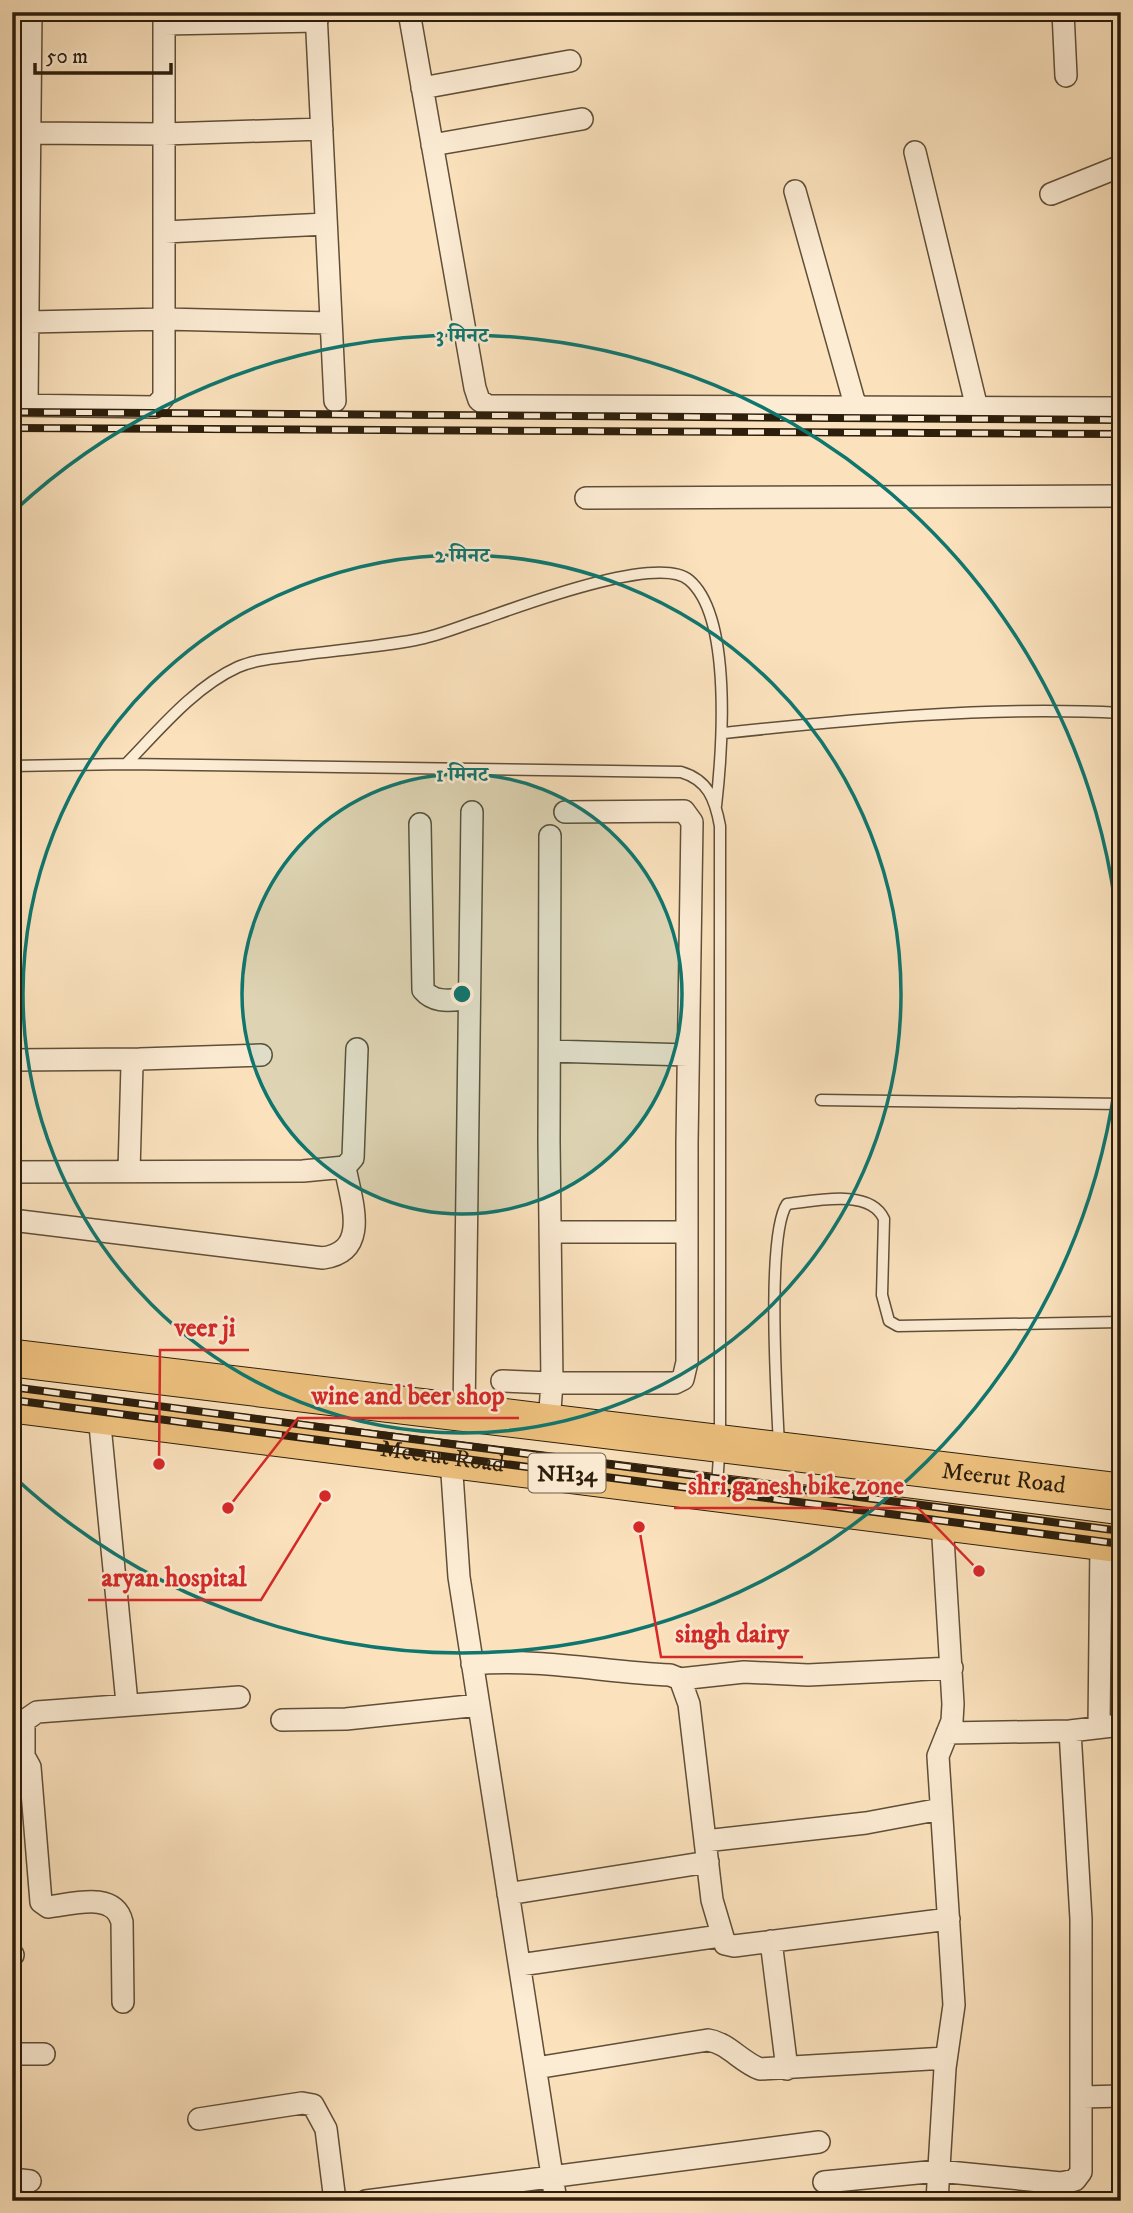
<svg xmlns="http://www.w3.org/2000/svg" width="1133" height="2213" viewBox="0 0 1133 2213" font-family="'IM FELL DW Pica','Noto Serif Devanagari',serif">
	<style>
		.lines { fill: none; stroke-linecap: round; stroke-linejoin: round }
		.service-casing { stroke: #604f38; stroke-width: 13 }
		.minor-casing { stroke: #604f38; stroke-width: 24 }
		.trunk-casing { stroke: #2c1e0c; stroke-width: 39 }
		.service { stroke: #fcecd4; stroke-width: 10 }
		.minor { stroke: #fcecd4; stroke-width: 21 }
		.trunk { stroke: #eec17e; stroke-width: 37 }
		.rail-casing { stroke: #2c1e0c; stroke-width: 8 }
		.rail { stroke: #fcecd4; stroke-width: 5; stroke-dasharray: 16; stroke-linecap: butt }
		.ring { fill: none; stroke: #0f766e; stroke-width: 3.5 }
		.labels { text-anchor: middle; stroke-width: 5; stroke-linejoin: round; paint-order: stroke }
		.shield { fill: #fcecd4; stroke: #6a5c48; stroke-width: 2 }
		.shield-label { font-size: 23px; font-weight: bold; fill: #2c1e0c }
		.street-label { font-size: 24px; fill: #2c1e0c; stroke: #fcecd4 }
		.centre { fill: #0f766e; stroke: #fcecd4; stroke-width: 3.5 }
		.ring-label { font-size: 21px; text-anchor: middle; font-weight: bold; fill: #0f766e; stroke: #fcecd4; stroke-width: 5; stroke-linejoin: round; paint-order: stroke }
		.leader { fill: none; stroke: #d62828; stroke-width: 2.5 }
		.callout-dot { fill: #d62828; stroke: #fcecd4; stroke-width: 2.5 }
		.callout-label { font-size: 26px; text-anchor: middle; font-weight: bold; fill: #d62828; stroke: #fcecd4; stroke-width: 5; stroke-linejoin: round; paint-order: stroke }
	</style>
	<rect width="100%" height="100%" fill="#fbe2bd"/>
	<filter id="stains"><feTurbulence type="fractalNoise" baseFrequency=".00286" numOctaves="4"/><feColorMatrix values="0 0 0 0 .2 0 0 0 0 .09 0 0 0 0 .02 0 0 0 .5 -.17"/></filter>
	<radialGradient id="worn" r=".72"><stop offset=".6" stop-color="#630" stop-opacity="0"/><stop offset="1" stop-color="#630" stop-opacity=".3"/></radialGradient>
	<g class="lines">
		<defs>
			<path id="service" d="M724,733c132,-14 264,-27 397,-20
				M126,764c33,-34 68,-77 112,-97 18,-8 41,-9 62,-12 38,-5 77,-8 115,-15 24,-4 48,-15 71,-22 37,-13 172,-64 203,-38 44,37 33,173 27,226
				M12,766l114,-2 555,8c27,8 34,27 39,54v615l-3,45
				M821,1100l300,4
				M779,1446c-2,-46 -13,-211 8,-242 28,-3 83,-16 97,15l-2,76 7,26 9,5 223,-4"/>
			<path id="minor" d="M316,12l19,389
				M409,12l66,376 4,12 9,6 633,2
				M1063,12l3,64
				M164,24l153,-3
				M422,88l148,-27
				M30,133l134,1 158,-5
				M432,145l150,-26
				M915,152l62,256
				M795,191l61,217
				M1051,194l70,-28
				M165,232l161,-8
				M29,322l136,-3 166,4
				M12,405l143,2 9,-10v-385
				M27,405l4,-393
				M586,498l535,-2
				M420,824l3,166c12,14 28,10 45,9
				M550,1051l138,4
				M12,1060l128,-1
				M129,1171l3,-106 8,-6 121,-4
				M12,1172l291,-1 42,-4 8,-9 4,-109
				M12,1220l311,38c48,-7 28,-57 22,-91
				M552,1232h135
				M502,1381l50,2 -3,-241 1,-306
				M99,1415l28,288
				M464,1415l8,-603
				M549,1423l3,-40h123l8,-4 4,-17v-219l5,-321 -8,-11 -119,1
				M451,1459l8,118 97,624
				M472,1664c67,-6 131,8 198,11l10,4 9,25 23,196 13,44 9,2 215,-27
				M680,1679l64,-7 64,3 144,-7
				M282,1720l64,-1 133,-14
				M1099,1727l2,-185
				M947,1733l123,-2 51,-6
				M12,1751l12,5 6,11 11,135 7,5c26,-3 66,-16 74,15l1,80
				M24,1756v-35l13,-9 202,-15
				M705,1841l161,-18 75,-14
				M508,1894l200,-32
				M771,1941l16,128
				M12,1955h1
				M520,1965l200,-29
				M12,2054h32
				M536,2068l172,-28c20,3 33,22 52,29l186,-11
				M1083,2097l38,-1
				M199,2119l103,-16 11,2 13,24 9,72
				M12,2179l18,2
				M824,2182l114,-11 123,12 14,-3 6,-8v-253l-11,-188
				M366,2201l453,-59
				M937,2201l8,-133 9,-63 -16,-249 14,-35 1,-17 -11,-183"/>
			<g id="trunk">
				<path id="s1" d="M12,1358c370,47 739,87 1109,134"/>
				<path d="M12,1404l1109,140"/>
			</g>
		</defs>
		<!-- service casing -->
		<use href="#service" class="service-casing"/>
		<!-- minor casing -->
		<use href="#minor" class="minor-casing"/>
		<!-- trunk casing -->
		<use href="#trunk" class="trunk-casing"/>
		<!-- service -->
		<use href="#service" class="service"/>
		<!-- minor -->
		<use href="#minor" class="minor"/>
		<!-- trunk -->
		<use href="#trunk" class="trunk"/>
		<defs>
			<g id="rail">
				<path d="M12,412l1109,8"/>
				<path d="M12,428l1109,6"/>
				<path d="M12,1387l1109,144"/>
				<path id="s2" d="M12,1400l1109,144"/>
			</g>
		</defs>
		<!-- rail casing -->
		<use href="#rail" class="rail-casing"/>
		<!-- rail -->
		<use href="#rail" class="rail"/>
	</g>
	<!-- distance rings -->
	<circle cx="462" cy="994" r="220" fill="#0f766e" fill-opacity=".12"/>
	<g class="ring">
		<circle cx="462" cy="994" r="220"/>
		<circle cx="462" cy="994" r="439"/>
		<path d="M1121 1017A659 659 0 0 1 13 1476M13 512A659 659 0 0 1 1121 971"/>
	</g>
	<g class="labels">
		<!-- shield labels -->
		<rect class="shield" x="528.5" y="1453.5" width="77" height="39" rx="5"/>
		<g class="shield-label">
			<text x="567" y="1481">NH34</text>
		</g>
		<!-- street labels -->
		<g class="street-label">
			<text dy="8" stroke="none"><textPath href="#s2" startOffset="434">Meerut Road</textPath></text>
			<text dy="8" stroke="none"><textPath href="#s1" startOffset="999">Meerut Road</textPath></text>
		</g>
	</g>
	<circle cx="462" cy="994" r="10" class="centre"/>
	<g class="ring-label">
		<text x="462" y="342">3 मिनट</text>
		<text x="462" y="562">2 मिनट</text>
		<text x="462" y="781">1 मिनट</text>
	</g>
	<!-- callouts -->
	<path class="leader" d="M159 1464L160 1350H249M228 1508L298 1418H519M979 1571L918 1508H674M325 1496L261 1600H88M639 1527L661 1657H803"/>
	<g class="callout-dot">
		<circle cx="159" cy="1464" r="7"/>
		<circle cx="228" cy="1508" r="7"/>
		<circle cx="979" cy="1571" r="7"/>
		<circle cx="325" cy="1496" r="7"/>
		<circle cx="639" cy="1527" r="7"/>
	</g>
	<g class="callout-label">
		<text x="205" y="1336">veer ji</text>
		<text x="408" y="1404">wine and beer shop</text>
		<text x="796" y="1494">shri ganesh bike zone</text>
		<text x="174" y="1586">aryan hospital</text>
		<text x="732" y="1642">singh dairy</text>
	</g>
	<!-- margin -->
	<rect width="1133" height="2213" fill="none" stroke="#fbe2bd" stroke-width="42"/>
	<rect x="14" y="14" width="1105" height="2185" fill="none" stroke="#2c1e0c" stroke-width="3.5"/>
	<rect x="21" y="21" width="1091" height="2171" fill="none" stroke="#2c1e0c" stroke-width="2"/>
	<!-- scale -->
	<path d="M35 63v10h136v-10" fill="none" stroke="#2c1e0c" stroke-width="3.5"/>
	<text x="46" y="63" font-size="21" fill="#2c1e0c" stroke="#fcecd4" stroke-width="5" paint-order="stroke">50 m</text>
	<rect width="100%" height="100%" filter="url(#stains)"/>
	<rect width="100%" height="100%" fill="url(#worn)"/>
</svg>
